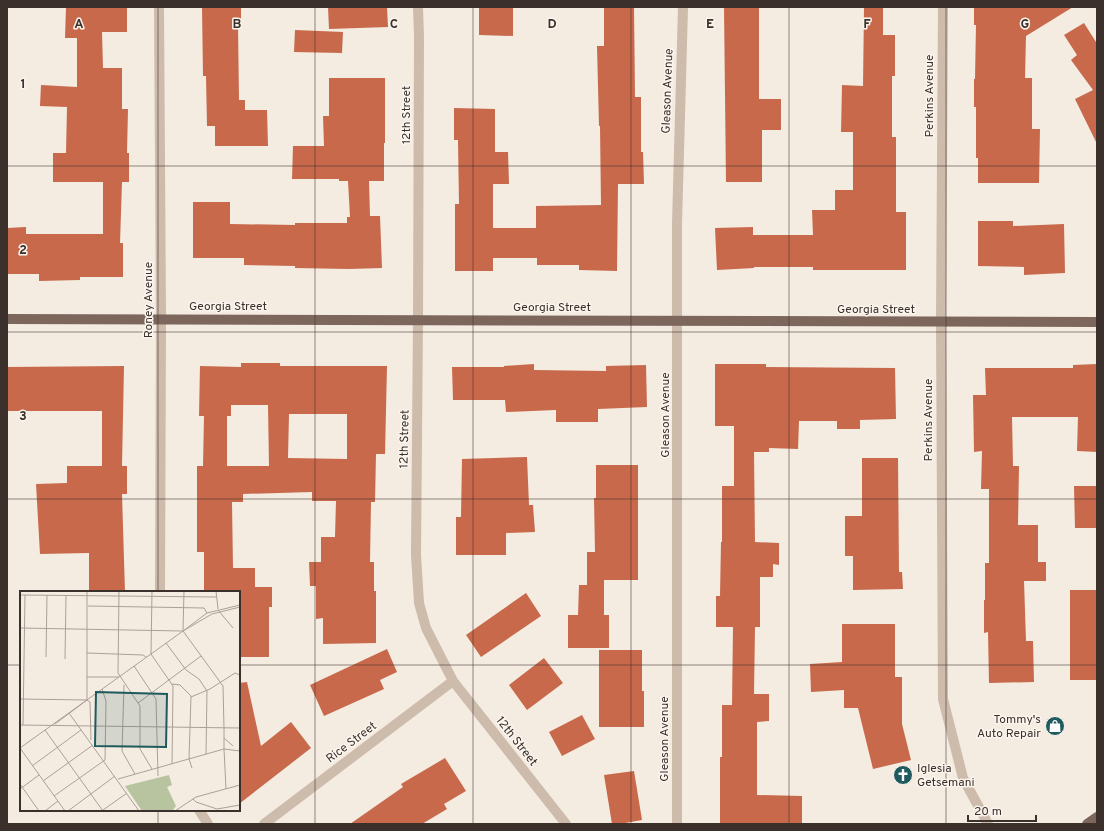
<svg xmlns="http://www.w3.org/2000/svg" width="1104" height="831" viewBox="0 0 1104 831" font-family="Overpass,sans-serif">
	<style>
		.building { fill: #c8694b; fill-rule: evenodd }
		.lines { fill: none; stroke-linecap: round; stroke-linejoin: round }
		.minor { stroke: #cdbbac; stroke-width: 10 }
		.major { stroke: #7d675c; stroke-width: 10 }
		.grid { fill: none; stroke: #3b302b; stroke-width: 1; stroke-opacity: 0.55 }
		.labels { text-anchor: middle; stroke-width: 3; stroke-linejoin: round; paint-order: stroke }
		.street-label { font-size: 12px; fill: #3b302b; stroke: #fbf5ee }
		.poi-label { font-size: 12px; fill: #3b302b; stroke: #fbf5ee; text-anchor: end }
		.inset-road { fill: none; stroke: #aaa098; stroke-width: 1 }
		.view { fill: #1f5a5e; fill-opacity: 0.15; stroke: #1f5a5e; stroke-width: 2 }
		.inset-edge { fill: none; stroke: #3b302b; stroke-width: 2 }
		.grid-label { font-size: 13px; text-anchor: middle; font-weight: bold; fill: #3b302b; stroke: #fbf5ee; stroke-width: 3; stroke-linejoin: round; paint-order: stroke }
	</style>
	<rect width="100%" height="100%" fill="#f4ebe1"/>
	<!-- building -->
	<path class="building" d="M66,7l61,1v24h-25l1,36h19v41h6l-1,44h2v29h-7l-2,61h3v34h-43v3l-41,1v-7h-32v-46l19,-1v7h77v-52h-50v-29h13l1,-46 -27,-1 1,-21 36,2v-49h-12z
		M202,7h39v18h-3l1,75h6v10h22l1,36h-53v-20h-8l-1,-50h-3z
		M328,7h59l1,20 -59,2z
		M479,7h34v29l-34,-1z
		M604,7h30l1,90h6v55h2l1,32h-26l-1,87 -38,-1v-5h-42v-7h-44v13h-38v-67h4l-1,-64h-4v-32l41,1v43h13l1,32h-16v44h43v-22l65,-1 -1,-79h-1l-2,-80h7z
		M724,7h35v92h22v31h-19v52h-36z
		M864,7h19v28h12v41h-3v61h4v75h10v58h-93v-3h-59v1l-37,2 -2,-42 38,-1v8h60l-1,-25h23v-20h18v-58h-12l1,-47 21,1z
		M974,7h99l-47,29 -1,42h7v51h8l-1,54h-61v-25h-2v-51h-2v-28h1l1,-54h-2z
		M1084,23l12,19h1v102l-22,-45 18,-9 -22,-30 6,-5 -13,-20z
		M295,30l48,2 -1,21 -48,-1z
		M329,78h56v65h-1v38h-15l1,35h10l2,52 -33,1 -54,-1v-2l-51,-1v-7h-51v-56h37v22l65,1v-2h52v-6h3l-2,-36h-9v-2h-47l1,-33h31l-1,-30h6z
		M978,221h35v5l51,-2 1,49 -41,2v-8l-46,-1z
		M241,363h39v3h107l-2,88h-9l-1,48h-4l-1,60h4v29h2v52l-53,1v-26l-7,1v-33h-6l-1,-24h12v-25h14l1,-36h-24v-9l-69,2v8h-11l1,66h22v19h17v20h-3v50h-30v-65h-35v-40h-7v-86h6l1,-50h-5l1,-50 41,1zM231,405h37l1,61h-42v-50h4zM289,414h58v45l-59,-1z
		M534,364v6l72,1v-5l40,-1 1,42 -49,2v13h-42v-12l-50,2 -1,-12h-52l-1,-33h52v-1z
		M715,364h51v3l129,1 1,51 -36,1v9h-23v-8h-38l-1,28 -29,-1v4h-15l1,90 24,1v22l-6,-1v13h-13v50h-5l-1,67h15v27l-12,1v73l45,1v28h-82v-67h2v-52h10l1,-78h-17v-31h4l1,-54h1v-56h12v-60h-19z
		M1097,364v88l-20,-1 1,-34h-66l1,49h6l-1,59h20v37h8v19h-22l2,60h7l1,41 -45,1 -1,-51 -4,1v-33h1v-37h4v-74h-8l1,-38 -8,1 -1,-57h13l-1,-27h88v-3z
		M124,366l-2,100h5v28h-5l3,98h-36v-39l-49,1 -4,-70 31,-1v-17h35v-55h-95v-44z
		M527,457l2,48h4l2,27 -29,1v22h-50v-38h5l1,-58z
		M862,458h36l1,114h3l1,17 -50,1v-34h-8v-40h17z
		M596,465h42v115h-34v35h5v33h-41v-33h10l1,-30h8v-33h8l-1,-54h2z
		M1074,486h23v42h-22z
		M1070,590h27v90h-27z
		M526,593l15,23 -60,41 -15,-22z
		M842,624h53v53h7v47l9,36 -38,9 -15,-61h-14v-18l-33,2 -1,-28 32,-2z
		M387,649l10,23 -17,8 4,9 -60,27 -14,-31z
		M599,650h43v41h2v36h-45z
		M544,658l19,25 -36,27 -18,-25z
		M247,682l14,64 30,-24 20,26 -72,56v-121z
		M582,715l13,24 -33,17 -13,-24z
		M445,758l21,33 -22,13 3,5 -25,15h-72l53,-37 -2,-3z
		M634,771l8,49 -22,4h-8l-8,-49z"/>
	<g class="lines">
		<!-- minor -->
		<path class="minor" d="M159,7l2,312 -1,273
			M418,7l1,30 -1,283 -2,235 3,48 7,25 27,53 113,143
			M943,7l-2,315 2,377 20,79 25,46
			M199,810l9,14
			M264,824l189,-143
			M677,824v-600l6,-217"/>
		<!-- major -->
		<path class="major" d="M7,319l1090,3
			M1087,824l10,-7"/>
	</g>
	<!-- grid -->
	<path class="grid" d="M158,7v585M315,7v817M473,7v817M631,7v817M789,7v817M946,7v817M7,166h1090M7,332h1090M7,499h1090M7,665h14M239,665h858M158,810v14"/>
	<!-- icons -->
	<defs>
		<symbol id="shop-disc" viewBox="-11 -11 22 22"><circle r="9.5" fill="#1f5a5e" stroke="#fbf5ee"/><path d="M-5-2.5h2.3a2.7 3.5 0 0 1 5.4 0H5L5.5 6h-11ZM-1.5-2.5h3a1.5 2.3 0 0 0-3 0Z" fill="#fff"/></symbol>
		<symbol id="church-disc" viewBox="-11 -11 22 22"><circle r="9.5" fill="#1f5a5e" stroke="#fbf5ee"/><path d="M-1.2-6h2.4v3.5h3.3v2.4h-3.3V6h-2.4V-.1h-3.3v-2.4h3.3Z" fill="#fff"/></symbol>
	</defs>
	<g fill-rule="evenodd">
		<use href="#shop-disc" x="1044" y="715" width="22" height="22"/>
		<use href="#church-disc" x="892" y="764" width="22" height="22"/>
	</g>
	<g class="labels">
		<!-- street labels -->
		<g class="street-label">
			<text transform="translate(667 91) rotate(-88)" y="4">Gleason Avenue</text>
			<text transform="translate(929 96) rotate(-90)" y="4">Perkins Avenue</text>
			<text transform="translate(406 115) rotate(-90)" y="4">12th Street</text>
			<text transform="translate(148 300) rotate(-90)" y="4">Roney Avenue</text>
			<text x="228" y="310">Georgia Street</text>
			<text x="552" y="311">Georgia Street</text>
			<text x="876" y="313">Georgia Street</text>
			<text transform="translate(665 415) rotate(-90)" y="4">Gleason Avenue</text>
			<text transform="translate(928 420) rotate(-90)" y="4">Perkins Avenue</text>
			<text transform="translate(404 439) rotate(-89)" y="4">12th Street</text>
			<text transform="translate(664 739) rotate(-90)" y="4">Gleason Avenue</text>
			<text transform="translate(517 741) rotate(52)" y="4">12th Street</text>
			<text transform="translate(351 742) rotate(-37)" y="4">Rice Street</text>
		</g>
		<!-- poi labels -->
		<g class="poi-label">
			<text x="1041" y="723">Tommy's<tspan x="1041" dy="14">Auto Repair</tspan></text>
			<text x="917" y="772" text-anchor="start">Iglesia<tspan x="917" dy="14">Getsemani</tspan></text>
		</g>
	</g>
	<!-- overview -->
	<g transform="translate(20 591)">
		<rect width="220" height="220" fill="#f4ebe1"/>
		<path d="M149,184l3,10 -5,2 9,19 -4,5h-30l-17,-25z" fill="#b8c4a0"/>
		<path class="inset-road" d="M67,0v109M99,0l-1,82 22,33v43l12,20M132,0l-1,63 22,32 -1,78M164,0l-1,40 40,55 1,42M196,0l2,18M0,4l196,2M68,15l116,2 3,5M198,19l15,18M0,37l162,3M163,40l24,-18 33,-8M146,52l20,27 13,9 8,12 -1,63M67,62l56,2 3,2M26,66l1,-62M45,68l1,-64M114,75l22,33 2,77M67,86h32M152,93l8,1 11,11 -2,63 3,9M104,94l-2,66 13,23M171,106l19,-8 25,-16 5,2M0,108l67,1 3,2 1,38M118,112l63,-47M49,122l70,98M35,133l32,-24M0,134l220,3M3,134l2,-130M25,139l58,81M204,147l9,8M0,156v-22M0,157l45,63M0,157l163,-117 29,-17 28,-7M204,158v-21M204,158l16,2M12,175l49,-36M98,188l106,-30 2,40M23,190l50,-36M0,193l19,27M0,198l19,-14M34,205l51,-36 1,-59 -4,-12M173,208l3,3 21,7 23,-4M83,219l24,-17M25,220l13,-10M48,220l47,-35M155,220l21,-14 44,-12"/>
		<path class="view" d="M76,101l71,2 -1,53 -71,-1z"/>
		<rect width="220" height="220" class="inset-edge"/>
	</g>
	<g class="grid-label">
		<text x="79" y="28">A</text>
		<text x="237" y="28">B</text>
		<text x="394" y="28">C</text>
		<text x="552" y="28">D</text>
		<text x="710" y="28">E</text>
		<text x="867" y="28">F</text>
		<text x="1025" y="28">G</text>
		<text x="23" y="88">1</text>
		<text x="23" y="254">2</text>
		<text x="23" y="420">3</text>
	</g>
	<!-- border -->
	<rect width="1104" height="831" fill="none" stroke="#3b302b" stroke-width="16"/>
	<!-- scale -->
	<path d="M968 815v6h68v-6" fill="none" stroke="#3b302b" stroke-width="2"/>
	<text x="974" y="815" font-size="12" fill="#3b302b" stroke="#fbf5ee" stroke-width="3" paint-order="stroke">20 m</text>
</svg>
